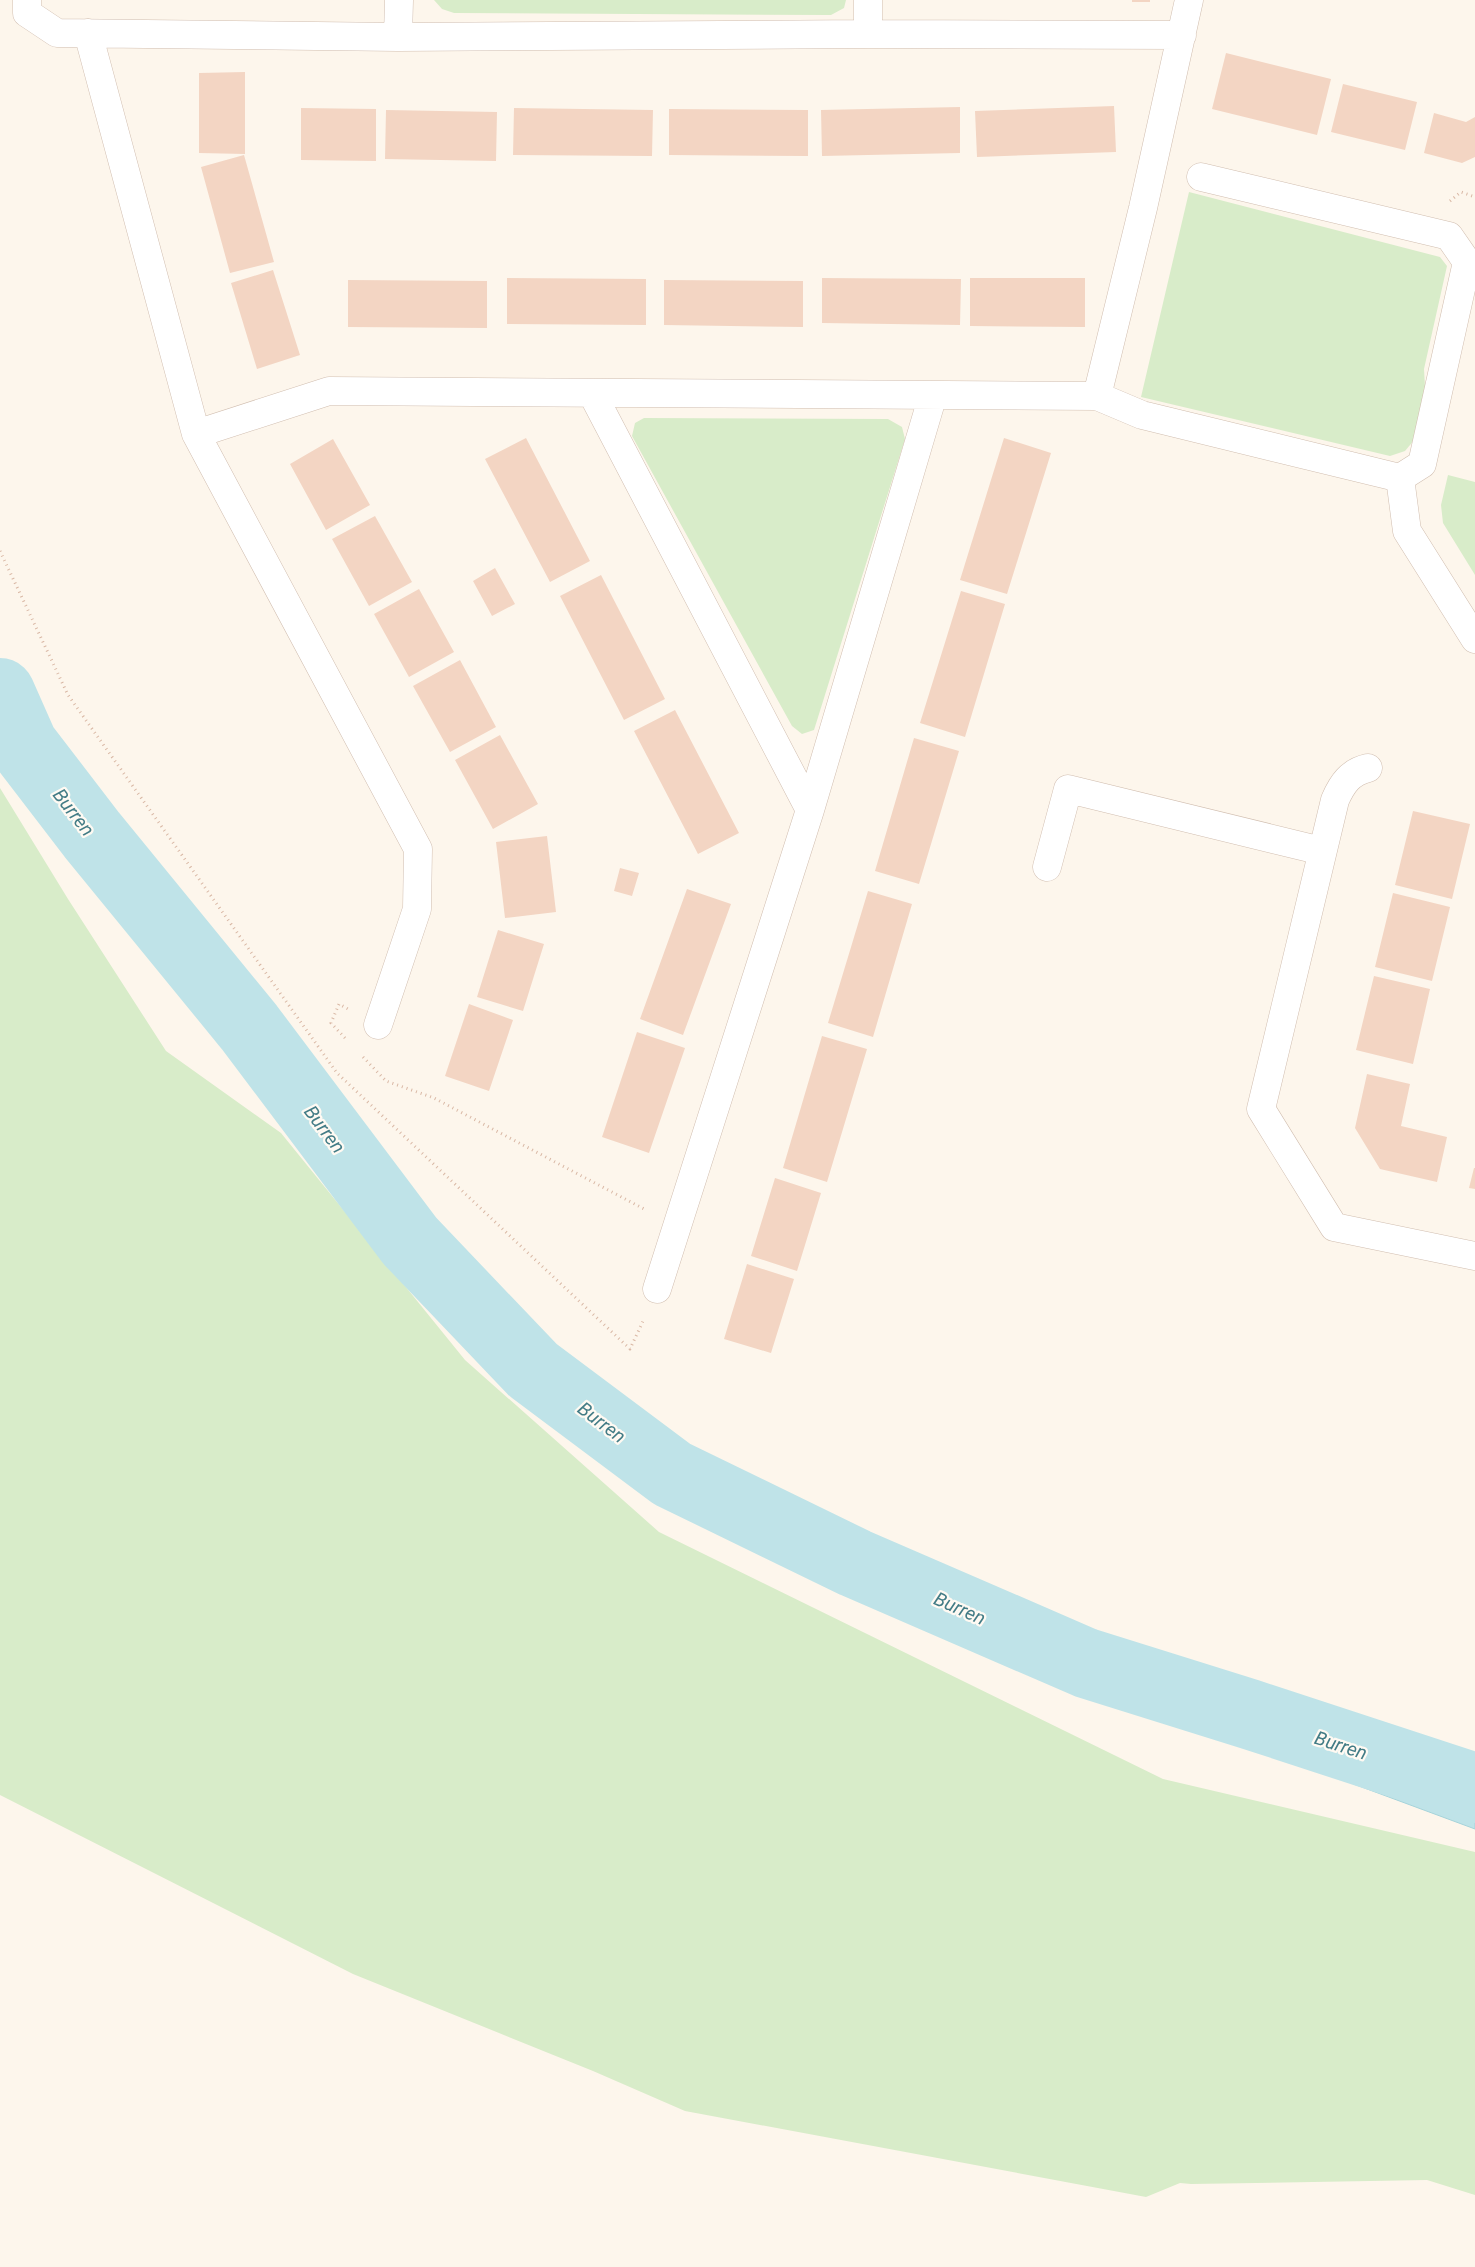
<svg xmlns="http://www.w3.org/2000/svg" width="1475" height="2267" viewBox="0 0 1475 2267" font-family="Roboto,sans-serif">
	<style>
		.green { fill: #d8ecc9 }
		.water { fill: #bfe3e8; stroke: #a5d3da }
		.lines { fill: none; stroke-linecap: round; stroke-linejoin: round }
		.river { stroke: #bfe3e8; stroke-width: 70 }
		.building { fill: #f3d5c3 }
		.street-casing { stroke: #d1beb0; stroke-width: 29 }
		.path { stroke: #d9b8a5; stroke-width: 3; stroke-dasharray: 1 4; stroke-linecap: butt }
		.street { stroke: #fff; stroke-width: 28 }
		.labels { text-anchor: middle; stroke-width: 4.5; stroke-linejoin: round; paint-order: stroke }
		.water-label { font-size: 19px; font-style: italic; fill: #437c86; stroke: #fffaf3 }
	</style>
	<rect width="100%" height="100%" fill="#fdf6ec"/>
	<!-- green -->
	<path class="green" d="M434,0h412l-2,8 -13,7 -377,-2 -12,-4z
		M1189,192l251,65 7,9 -23,103 2,35 -11,35 -10,12 -15,5 -249,-59z
		M644,418l244,1 14,8 3,12 -91,291 -12,4 -10,-8 -160,-290 3,-13z
		M1448,475l27,7v93l-32,-52 -2,-18z
		M0,788l68,111 98,152 115,82 184,227 194,172 504,247 312,73v343l-48,-15 -236,4 -11,-1 -34,14 -461,-86 -92,-40 -240,-97 -353,-179z"/>
	<!-- water -->
	<path class="water" d="M1219,1678l203,60 53,22v69l-240,-89 -30,-16z"/>
	<g class="lines">
		<!-- river -->
		<path class="river" d="M0,693l23,52 69,90 157,192 161,214 123,129 139,104 183,89 231,100 163,51 226,74"/>
	</g>
	<!-- building -->
	<path class="building" d="M1132,0h18v2h-18z
		M1226,53l105,26 -14,56 -105,-26z
		M245,72v82l-46,-1v-80z
		M1343,84l74,18 -12,48 -74,-18z
		M1114,106l2,46 -139,5 -2,-46z
		M960,107v46l-138,3 -1,-46z
		M301,108l75,1v52l-75,-1z
		M514,108l139,2 -1,46 -139,-1z
		M669,109l139,1v46l-139,-1z
		M386,110l111,2 -1,49 -111,-2z
		M1434,113l32,9 9,-5v40l-13,6 -38,-10z
		M244,155l30,107 -44,11 -29,-106z
		M273,270l27,85 -43,14 -26,-86z
		M507,278l139,1v46l-139,-1z
		M822,278l139,1 -1,46 -138,-2z
		M970,278h115v49l-115,-1z
		M348,280l139,1v47l-139,-1z
		M664,280l139,1v46l-139,-2z
		M526,438l64,123 -40,21 -65,-123z
		M1004,438l47,15 -44,141 -47,-14z
		M333,439l37,66 -44,25 -36,-66z
		M375,516l37,66 -43,24 -37,-67z
		M495,568l20,36 -23,12 -19,-35z
		M601,575l64,124 -41,21 -64,-124z
		M419,589l35,63 -45,25 -35,-63z
		M961,591l44,13 -40,133 -45,-14z
		M460,660l36,67 -46,25 -37,-66z
		M675,710l64,123 -41,21 -64,-123z
		M500,735l38,69 -45,25 -38,-69z
		M914,738l45,13 -40,133 -44,-13z
		M1413,811l57,13 -18,75 -57,-14z
		M547,836l9,76 -51,6 -9,-76z
		M620,868l19,5 -7,23 -18,-5z
		M687,889l44,15 -48,131 -43,-16z
		M868,891l44,13 -39,133 -45,-14z
		M1393,893l57,14 -18,74 -57,-14z
		M498,930l46,14 -21,67 -46,-14z
		M1374,976l56,13 -17,75 -57,-14z
		M469,1004l44,16 -24,71 -44,-15z
		M637,1032l48,16 -36,105 -47,-16z
		M822,1036l45,13 -40,133 -44,-14z
		M1367,1074l43,10 -9,42 46,11 -10,45 -57,-13 -25,-41z
		M1474,1168h1v21l-6,-1z
		M775,1178l46,15 -24,78 -46,-15z
		M747,1264l47,15 -23,74 -47,-14z"/>
	<g class="lines">
		<defs>
			<path id="street" d="M27,0v13l30,20 341,4 470,-3 314,1
				M88,33l108,401 133,-43 768,5 45,19 258,63 22,-14 45,-202 -18,-26 -248,-59
				M868,34v-34
				M398,37l1,-37
				M592,393l218,417
				M1097,396l46,-188 46,-208
				M196,434l222,415 -1,60 -39,116
				M1400,478l7,53 68,108
				M1368,768c-18,4 -26,16 -33,32l-74,309 73,118 141,29
				M1047,867l21,-78 254,62
				M657,1289l153,-479 123,-415"/>
		</defs>
		<!-- street casing -->
		<use href="#street" class="street-casing"/>
		<!-- path -->
		<path class="path" d="M1450,201l11,-9 14,5
			M0,551l68,144 269,378 293,276 14,-30
			M345,1038l-14,-15 8,-19 9,5
			M363,1057l23,24 48,17 212,112"/>
		<!-- street -->
		<use href="#street" class="street"/>
	</g>
	<g class="labels">
		<!-- water labels -->
		<g class="water-label">
			<text transform="translate(74 812) rotate(52)" y="7">Burren</text>
			<text transform="translate(325 1129) rotate(53)" y="7">Burren</text>
			<text transform="translate(602 1422) rotate(37)" y="7">Burren</text>
			<text transform="translate(960 1608) rotate(24)" y="7">Burren</text>
			<text transform="translate(1341 1745) rotate(18)" y="7">Burren</text>
		</g>
	</g>
</svg>
